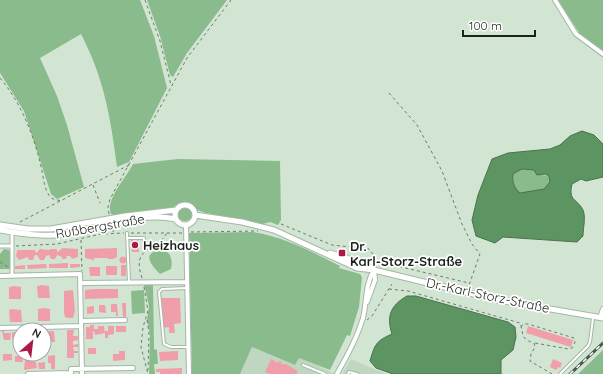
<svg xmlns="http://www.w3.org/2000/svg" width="603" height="374" viewBox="0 0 603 374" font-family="Quicksand,sans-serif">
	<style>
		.built { fill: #bfd7c0 }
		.green { fill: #89bb8d }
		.water { fill: #5d9562; stroke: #49724d; fill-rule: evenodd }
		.building { fill: #f09faa }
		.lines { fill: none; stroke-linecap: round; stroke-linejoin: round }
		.service-casing { stroke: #a4b7a5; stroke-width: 4 }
		.pedestrian-casing { stroke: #a4b7a5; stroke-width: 5 }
		.minor-casing { stroke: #a4b7a5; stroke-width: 6 }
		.tertiary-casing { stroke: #a4b7a5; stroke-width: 7 }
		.path { stroke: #6e7b6e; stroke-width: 1; stroke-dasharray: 3 3; stroke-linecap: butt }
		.service { stroke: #fff; stroke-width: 2 }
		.pedestrian { stroke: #fff; stroke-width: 3 }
		.minor { stroke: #fff; stroke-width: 4 }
		.tertiary { stroke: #fff; stroke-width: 5 }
		.rail-casing { stroke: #4b554b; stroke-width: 3 }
		.rail { stroke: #fff; stroke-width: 1.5; stroke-dasharray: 4.5; stroke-linecap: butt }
		.poi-dot { fill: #ac1845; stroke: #fff; stroke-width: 1.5 }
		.labels { text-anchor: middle; stroke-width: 3.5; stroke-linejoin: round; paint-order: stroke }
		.street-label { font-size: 13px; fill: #1b221b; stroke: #fff }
		.poi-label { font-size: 13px; font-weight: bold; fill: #1b221b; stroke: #fff; text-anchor: start }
	</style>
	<rect width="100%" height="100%" fill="#d2e5d2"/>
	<!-- built -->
	<path class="built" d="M252,347l43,18 4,-8 36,17h-95z
		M351,359l35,15h-44z"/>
	<!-- green -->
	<path class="green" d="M0,0h140l14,36 13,52 -38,74 -12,5c-6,-48 -13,-89 -36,-133l-41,24 17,38 10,29 17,62 -27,12 -6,-5 -27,-83 -24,-38z
		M147,0h80l-40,53 -14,24 -3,-2 -10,-39z
		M558,0h45v51l-23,-17z
		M178,159l102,2 1,59 -3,5 -8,-3 -7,2 -57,-11 -9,-3 -8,-8 -10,1 -7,5 -58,7 -3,-1c-6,-15 16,-37 22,-50z
		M522,169l12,1 8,5 7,1 1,6 -6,7 -24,4c-6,-5 -8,-11 -7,-19z
		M178 214a7 7 0 1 1 14 0a7 7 0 1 1-14 0Z
		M252,232c31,4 60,20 88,34l-1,2 21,6 2,3 -3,30 -9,29 -3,-1 -17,35 -31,-12 -4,7 -43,-18 -12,27h-48l-3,-141z
		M4,249l5,1 2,3v20l-1,-4h-10v-15z
		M162,249c9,3 11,11 9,20l-11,5c-11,-11 -18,-21 2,-25z
		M153,285l1,64 3,1 1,14h-4l1,10h-6l1,-40 -3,-14 2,-14 -5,-21z
		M144,290l1,23 -13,1 -1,-23z
		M603,350v24h-25z"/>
	<!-- water -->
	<path class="water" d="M582,131l12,4 9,9v33l-17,4 -5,-2 -9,5c-4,18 5,14 11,26 3,7 0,19 0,26l-6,6 -74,-5 -8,6 -19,-7 -4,-16 6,-25 14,-36 16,-6 42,-4 10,-4 10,-9zM522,169l12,1 3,5 8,-1 4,2 1,6 -6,7 -24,4c-6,-5 -8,-11 -7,-19z
		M407,296h9l92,26 7,5 1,10 -3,13 -12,10v14h-108l-17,-6 -6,-7c5,-17 6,-20 22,-27 -6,-18 -1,-29 15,-38z"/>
	<!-- building -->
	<path class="building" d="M131,239h7l1,13h-7z
		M63,248l15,1v8l-6,2 -2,-3h-3l-1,3h-4v-2l-5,-2 -2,4h-4l-2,-4 -3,1 -2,4h-4l-3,-5h-2l-2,5h-4l-1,-3 -9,3 -3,-4 1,-6h18l1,3 4,-4 9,1 2,-1h6v3z
		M117,248v9l-4,2h-5v-1h-14v2l-9,-2v-9z
		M119.5 260a3.5 3.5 0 1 1 7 0a3.5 3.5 0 1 1-7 0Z
		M68,263v5h-19v-4z
		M46,264l1,4 -19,1 -1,-4z
		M70,264h10v3l-10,1z
		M25,265v4h-10v-3z
		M121,265h5v11h-5z
		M106,266h11v9h-11z
		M89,267h11v9h-10z
		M42,285l7,1 1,12h-12l-1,-12z
		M14,286l7,1v12h-12v-12z
		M93,289h25v9l-33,1v-9z
		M73,290l2,21 -2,7h-5l-3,-1 -1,-4v-22z
		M161,298h19l1,25 -7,1 1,9h-6v-6l-7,1z
		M122,303h4v14h-3z
		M111,304h6l1,12h-2v-4h-5z
		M99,305h6l1,8 -7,-1z
		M94,306v7l-7,1v-7z
		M43,308l7,1v12h-12v-12z
		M12,309l9,1 1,12h-12l-1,-12z
		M90,325h4v4h4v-3h6l1,7 -10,2 -1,-4h-1v8h-7v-12h4z
		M108,326h6v8l-6,1v3h-3v-7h3z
		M116,326h10v6h-10z
		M528,326l45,14 -2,7 -45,-14z
		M67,330h7l-1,6h5v4l-5,1v4l5,-1v3h-5l1,4h4v2h-4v5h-7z
		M2,331h2v2h7l-1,7h-6z
		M49,331h5l1,11h-5v-4h-6v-5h5z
		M12,332l8,1v8h-4v-5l-4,3z
		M88,348h8v6h-8z
		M119,351h6v9l-12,1v-7h6z
		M178,351v9l-18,1 -1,-9z
		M3,354h9v6l-9,1z
		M55,355v14h-4v-6h-3v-7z
		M15,356h7l1,6h-8z
		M34,359v3h2l1,6 -13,2 1,-10z
		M271,359l7,4 1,-2 3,1 -1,2h5l12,7 -2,3h-26l-5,-2z
		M553,359l9,4 -2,5 -2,-1 -2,3 -6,-3z
		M45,362v7h-6l-1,-6z
		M182,368v6h-22v-2h-4v-3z"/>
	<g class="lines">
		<defs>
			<path id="service" d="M127,233l2,49
				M127,238h17v10
				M187,288l-25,1 -3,3 5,52 7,3h17
				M303,365l22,9
				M348,374l1,-2 8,2
				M560,374l28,-28 2,-4 3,-24"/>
			<path id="pedestrian" d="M12,235v41
				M0,246h12"/>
			<path id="minor" d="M555,0l21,34 27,20
				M186,225l3,149
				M0,276l80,-2 2,100
				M80,283l107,-1
				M367,302l8,-22 -1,-10
				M600,318l3,-9
				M81,321l44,-1
				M0,328l81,-2
				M28,374l43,-1v-4l62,-1
				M337,374c10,-18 20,-36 26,-56 4,-17 2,-34 11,-48"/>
			<path id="tertiary" d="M175 215a10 10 0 1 1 20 0a10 10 0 1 1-20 0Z
				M195,215l47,7 32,8 83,38 17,2 124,30 105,18
				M0,225l28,4h23l74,-13 51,-6
				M0,230c23,4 44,7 67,4 36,-6 72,-23 109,-15
				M330,253l29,9 14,7"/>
		</defs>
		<!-- service casing -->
		<use href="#service" class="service-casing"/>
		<!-- pedestrian casing -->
		<use href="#pedestrian" class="pedestrian-casing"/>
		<!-- minor casing -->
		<use href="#minor" class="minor-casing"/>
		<!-- tertiary casing -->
		<use href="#tertiary" class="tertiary-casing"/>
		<!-- path -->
		<path class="path" d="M145,0l15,41 11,44
			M0,78c22,26 35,60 42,93 2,10 3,23 11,28l9,2
			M389,93l28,32 25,46 20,53 10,20 8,10 -12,34
			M93,185l7,18
			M109,214l-1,-7 2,-8 77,-141 44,-58
			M20,222l109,-57
			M281,224l51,21 37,4 6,8v7
			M113,229v5
			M191,232l67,-1
			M131,233h51
			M81,240l1,31
			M16,246l41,-2 44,-10 23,-1
			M376,261l93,22
			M0,262l8,5
			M142,278c-11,-32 13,-25 25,-45
			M144,287l4,24 -5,16 -2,20 7,27
			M389,289l19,2 112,32c4,11 0,16 14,20l1,4 -4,7 -1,7 22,13
			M147,320l2,13 -1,37
			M367,320l5,-4 20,-32
			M521,327l2,-3h5l46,14 1,4 -3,6 -4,1 -33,-6"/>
		<!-- service -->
		<use href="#service" class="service"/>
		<!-- pedestrian -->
		<use href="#pedestrian" class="pedestrian"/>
		<!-- minor -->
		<use href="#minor" class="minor"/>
		<!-- tertiary -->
		<use href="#tertiary" class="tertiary"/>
		<defs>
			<path id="rail" d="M570,374l33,-31"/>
		</defs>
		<!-- rail casing -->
		<use href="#rail" class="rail-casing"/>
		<!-- rail -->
		<use href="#rail" class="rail"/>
	</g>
	<!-- markers -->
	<g class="poi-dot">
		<circle cx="135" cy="245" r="4"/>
		<rect x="338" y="249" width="8" height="8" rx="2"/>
	</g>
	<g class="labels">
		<!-- street labels -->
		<g class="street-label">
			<text transform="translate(100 226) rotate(-10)" y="5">Rußbergstraße</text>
			<text transform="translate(488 295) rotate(12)" y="5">Dr.-Karl-Storz-Straße</text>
		</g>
		<!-- poi labels -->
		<g class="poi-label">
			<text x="143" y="250">Heizhaus</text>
			<text x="350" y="251">Dr.<tspan x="350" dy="15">Karl-Storz-Straße</tspan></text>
		</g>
	</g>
	<!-- north arrow -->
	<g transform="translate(32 342) rotate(28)"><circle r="19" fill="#ffffff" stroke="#a4a7a4"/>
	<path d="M0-3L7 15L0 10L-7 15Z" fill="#ac1845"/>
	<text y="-6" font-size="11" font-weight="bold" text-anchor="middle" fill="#1b221b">N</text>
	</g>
	<!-- scale -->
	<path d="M463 30v6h72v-6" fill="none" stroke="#1b221b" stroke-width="2"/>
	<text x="469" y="30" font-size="12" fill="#1b221b" stroke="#ffffff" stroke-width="3" paint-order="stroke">100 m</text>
</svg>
